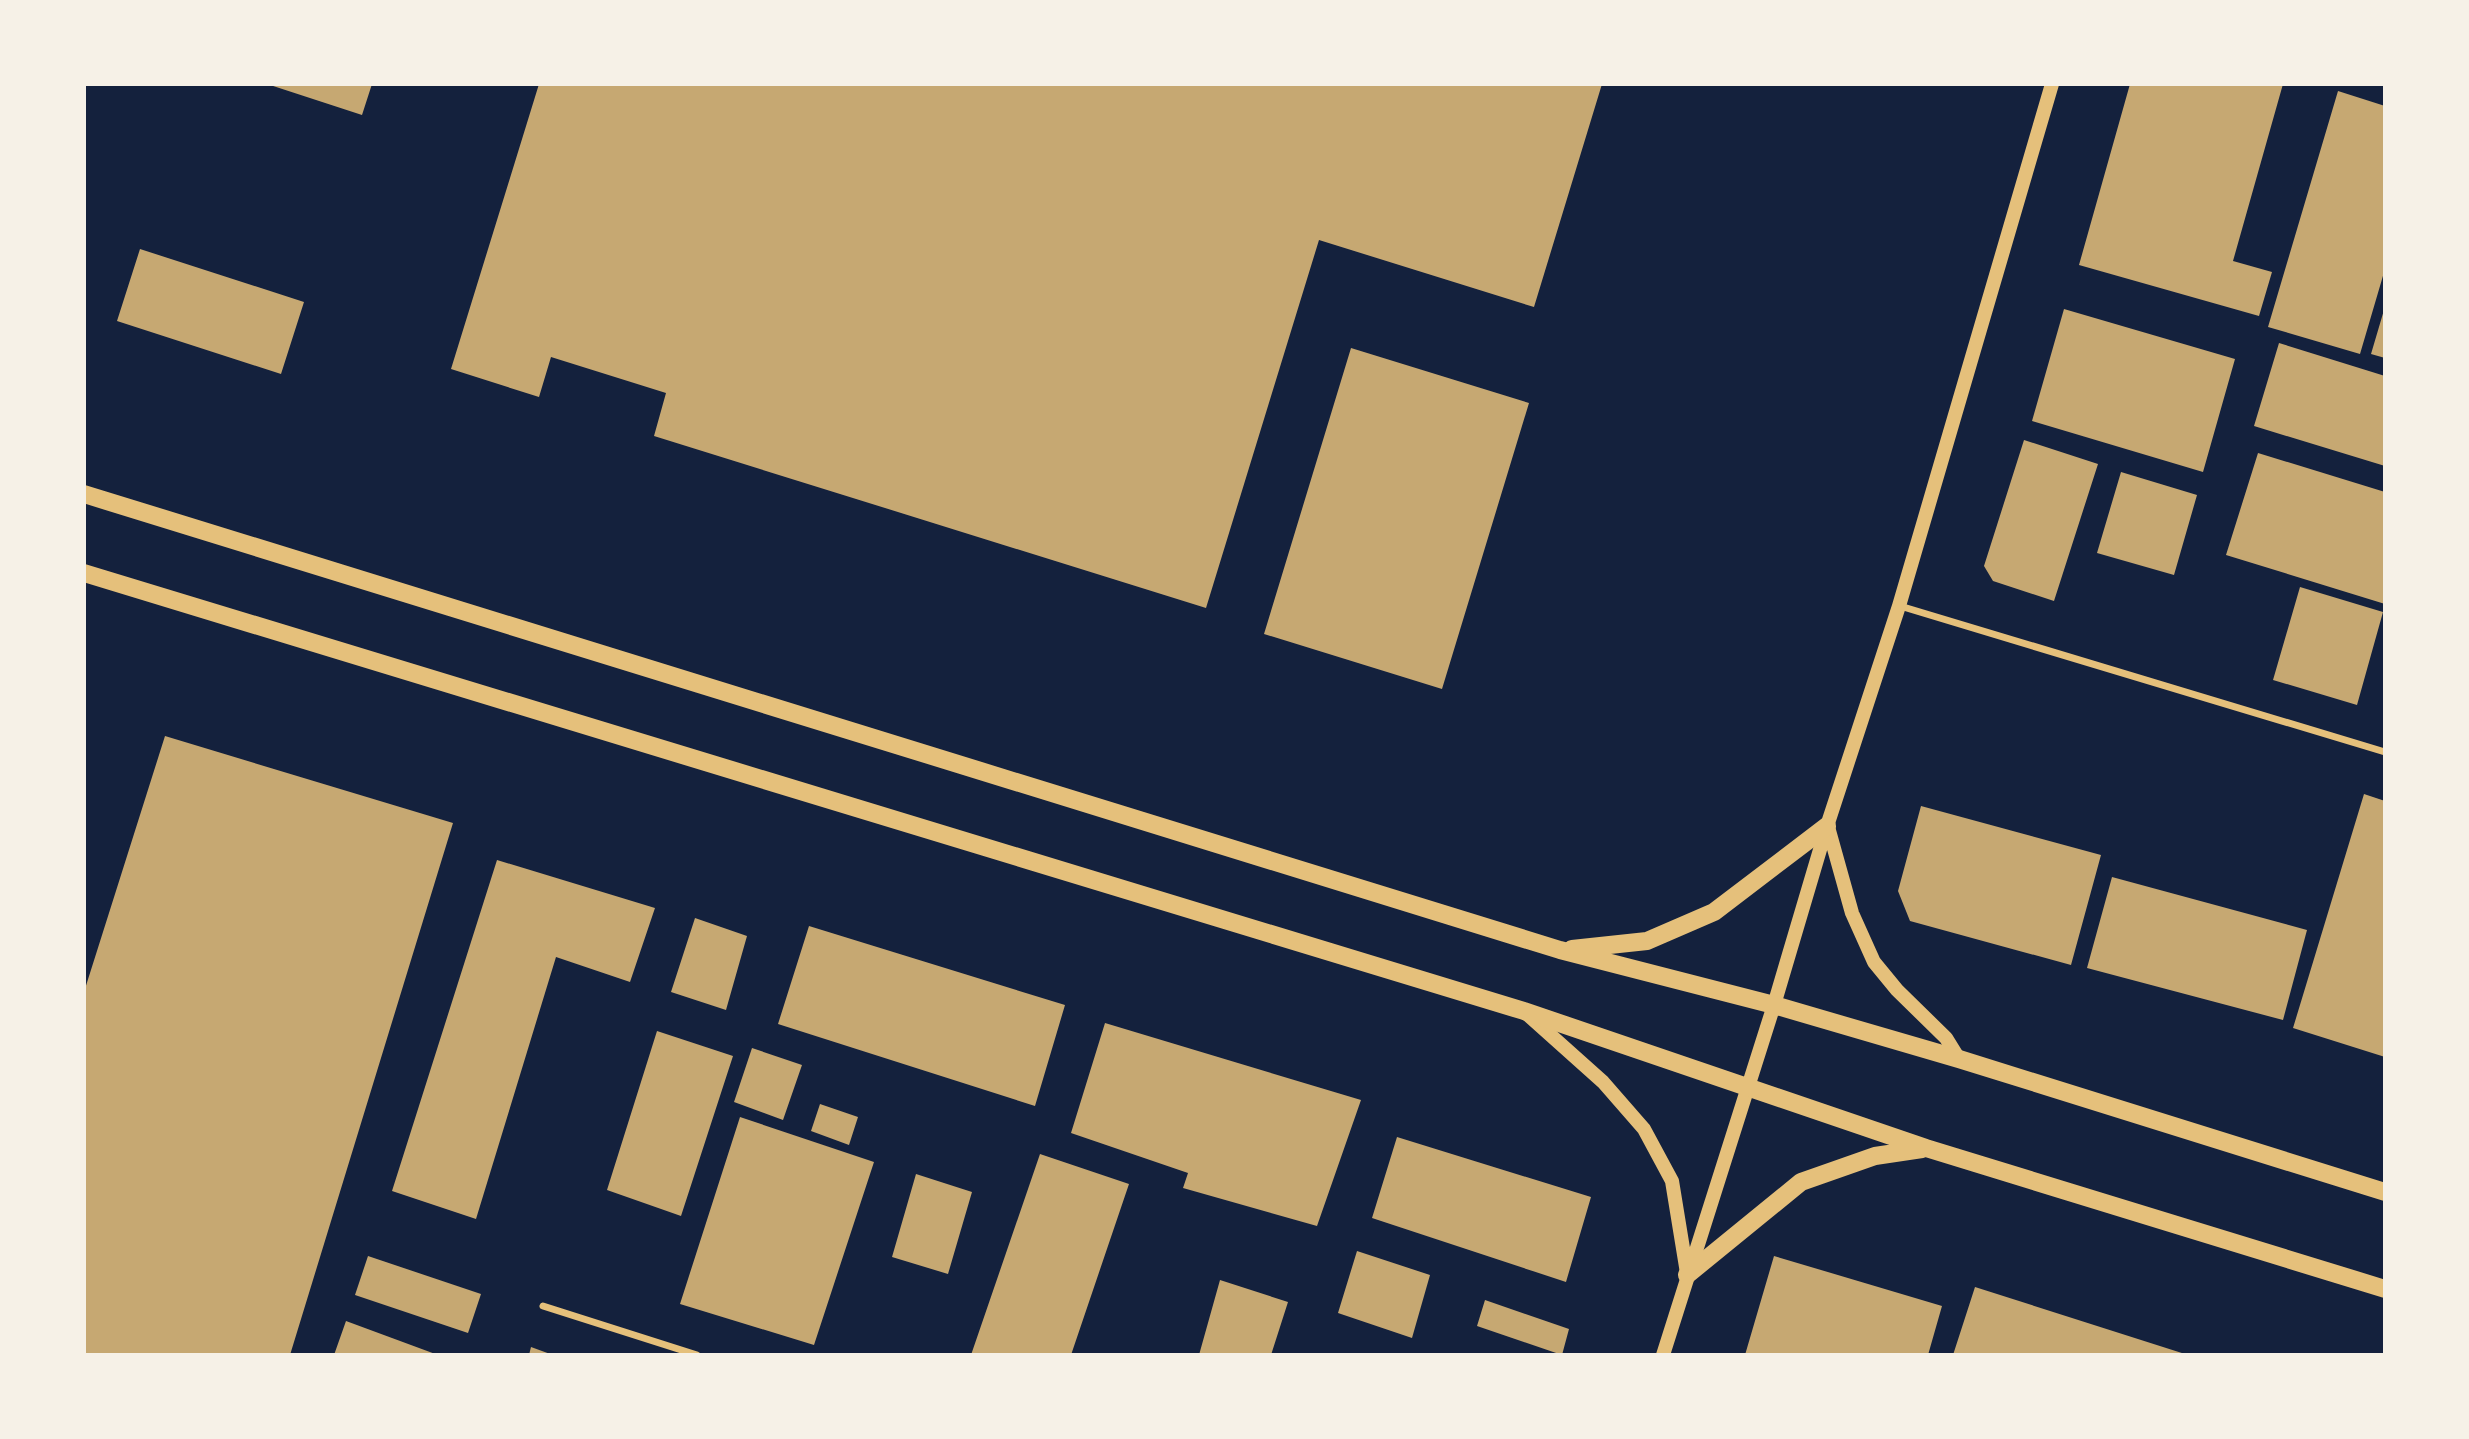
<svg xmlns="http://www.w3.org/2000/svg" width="2469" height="1439" viewBox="0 0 2469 1439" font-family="Quicksand,sans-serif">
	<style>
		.building { fill: #c6a872 }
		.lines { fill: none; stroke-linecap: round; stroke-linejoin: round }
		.minor { stroke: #e5c07b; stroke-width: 7 }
		.secondary { stroke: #e5c07b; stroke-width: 14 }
		.primary { stroke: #e5c07b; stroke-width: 18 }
	</style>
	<rect width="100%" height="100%" fill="#14213d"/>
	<!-- building -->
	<path class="building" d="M267,84h105l-10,31z
		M539,84h1063l-68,223 -215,-67 -113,368 -552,-172 12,-43 -115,-36 -12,40 -88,-28z
		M2130,84h153l-50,177 39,11 -13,44 -180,-51z
		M2338,91l47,15v163l-25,85 -92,-27z
		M140,249l164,53 -23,72 -164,-53z
		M2064,309l171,50 -32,113 -171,-51z
		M2384,310h1v48l-14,-4z
		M2279,343l106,33v90l-131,-40z
		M1351,348l178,55 -87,286 -178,-55z
		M2024,440l74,24 -44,137 -61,-20 -9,-15z
		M2258,453l127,39v112l-159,-49z
		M2121,472l76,23 -23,80 -77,-22z
		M2300,587l83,25 -26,93 -84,-25z
		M165,736l288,87 -163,532h-206v-363z
		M2364,794l21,7v256l-92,-29z
		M1921,806l180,49 -30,110 -161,-44 -12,-30z
		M497,860l158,48 -25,74 -74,-25 -80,262 -84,-28z
		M2112,877l195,53 -24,90 -196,-52z
		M695,918l52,18 -21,74 -55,-18z
		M809,926l256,79 -30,101 -257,-82z
		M1105,1023l256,77 -44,126 -134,-38 5,-15 -117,-40z
		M657,1031l76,25 -52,160 -74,-26z
		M752,1048l50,17 -19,55 -49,-18z
		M820,1104l38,13 -9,28 -38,-14z
		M740,1117l134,45 -60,183 -134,-41z
		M1397,1137l194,60 -25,85 -194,-64z
		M1040,1154l89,30 -58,171h-100z
		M916,1174l56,18 -24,82 -56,-17z
		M1357,1251l73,24 -18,63 -74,-25z
		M368,1256l113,38 -13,39 -113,-38z
		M1774,1256l168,50 -14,49h-183z
		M1220,1280l68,22 -17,53h-72z
		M1975,1287l210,67v1h-232z
		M1485,1300l84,29 -7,26 -85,-29z
		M346,1321l92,34h-104z
		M531,1347l22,8h-24z"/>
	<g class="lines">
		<!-- minor -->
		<path class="minor" d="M1900,606l485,146
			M543,1306l154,49"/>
		<!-- secondary -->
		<path class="secondary" d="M1828,827l24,86 22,49 23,28 49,48 13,21
			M1527,1014l76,68 41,47 28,52 15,92
			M1663,1355l111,-350 53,-179 72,-220 153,-522"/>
		<!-- primary -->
		<path class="primary" d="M84,494l1476,456 214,55 185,54 426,133
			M84,573l1440,438 402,137 459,141
			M1572,949l75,-8 67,-29 113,-86
			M1687,1275l114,-93 74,-26 47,-7"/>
	</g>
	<!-- border -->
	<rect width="2469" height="1439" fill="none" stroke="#f6f1e7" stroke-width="172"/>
</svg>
